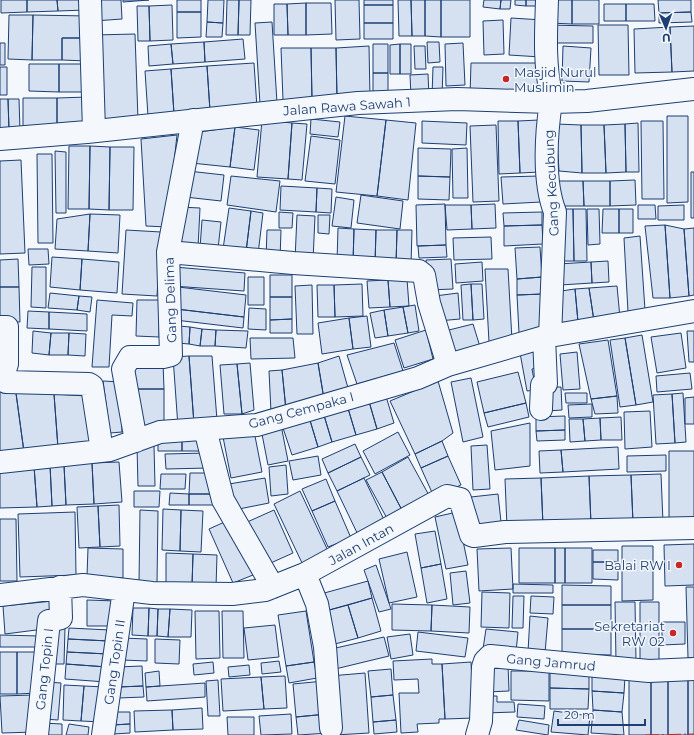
<svg xmlns="http://www.w3.org/2000/svg" width="694" height="735" viewBox="0 0 694 735" font-family="Montserrat,sans-serif">
	<style>
		.building { fill: #d5e0f0; stroke: #1d3f73 }
		.lines { fill: none; stroke-linecap: round; stroke-linejoin: round }
		.minor-casing { stroke: #1d3f73; stroke-width: 24 }
		.minor { stroke: #f4f7fb; stroke-width: 22 }
		.power { stroke: #c62828; stroke-width: 1; stroke-dasharray: 14 3 2 3; stroke-linecap: butt }
		.poi-dot { fill: #c62828; stroke: #f4f7fb; stroke-width: 1.5 }
		.labels { text-anchor: middle; stroke-width: 3; stroke-linejoin: round; paint-order: stroke }
		.poi-label { font-size: 13px; fill: #1d3f73; stroke: #f4f7fb; text-anchor: end }
		.street-label { font-size: 13px; fill: #1d3f73; stroke: #f4f7fb }
	</style>
	<rect width="100%" height="100%" fill="#f4f7fb"/>
	<!-- building -->
	<path class="building" d="M1,0h26v12l-26,1z
		M27,0h30l1,11 -31,1z
		M57,0h29v10l-28,1z
		M92,0h29l1,19 -28,2z
		M123,0h26l-26,2z
		M177,0h24v12h-24z
		M208,0h16l-1,23 -16,-1z
		M227,0h12l-1,35h-12z
		M239,0h12l-1,35h-12z
		M335,0h24l1,39 -24,1z
		M364,0h29v5h-29z
		M398,0h13l1,36h-13z
		M411,0h14v36h-13z
		M425,0h16v37l-16,-1z
		M441,0h29v37h-29z
		M484,0h17l-1,9 -17,-2z
		M501,0h10l-1,9h-10z
		M515,0h11v6l-11,-1z
		M526,0h17v6h-17z
		M550,0h22v24l-22,-1z
		M572,0h27v24h-27z
		M658,0h33v12l-32,1z
		M306,3v32h-18l-1,-31z
		M306,3h25l1,31 -26,1z
		M274,4h13l1,31h-14z
		M604,4h22v17h-22z
		M626,4h28l1,17h-29z
		M172,5l1,35 -23,1 -1,-35z
		M364,5h29v18h-29z
		M137,6h12l1,35h-12z
		M177,12h24v25l-24,1z
		M691,12l1,10 -33,1v-10z
		M9,15h24l-1,45 -24,-1z
		M33,15l55,1 -1,22h-25v22h-30z
		M511,18l32,2 -2,37 -32,-2z
		M503,20l1,34 -20,1 -1,-34z
		M207,22l16,1 -1,14h-16z
		M272,22l5,81 -17,1 -5,-81z
		M364,23h29v16h-29z
		M548,25l45,1v17h-45z
		M598,25h30l1,50h-30z
		M694,26v45l-22,1 -2,-45z
		M670,27l2,45 -37,1 -1,-44z
		M135,34l3,86 -41,2 -3,-87z
		M62,38h25v23l-25,-1z
		M243,39l2,20 -40,3 -1,-20z
		M204,42l1,20 -32,2 -2,-20z
		M427,42h12l1,20 -12,1z
		M0,43h5v22h-5z
		M463,43l2,42 -19,1 -1,-42z
		M171,44l2,20 -24,2 -1,-20z
		M373,44h15v29h-15z
		M400,44v30h-10v-29z
		M400,44h11v30h-11z
		M369,46l1,52 -33,1 -1,-51z
		M414,46h11l1,23h-11z
		M563,46l28,2 -2,34 -27,-1z
		M281,48h30l1,52h-29z
		M311,48h25l1,51 -25,1z
		M254,63l3,45 -47,3 -3,-45z
		M471,63h71l-1,32h-71z
		M29,64h30v28l-30,-1z
		M59,64h28v28h-28z
		M207,66l3,45 -36,3 -3,-45z
		M0,67h7v28h-7z
		M433,67h10l-1,30 -10,-1z
		M171,69l3,45 -26,2 -3,-45z
		M373,73h15v25h-15z
		M428,74l1,22h-18l-1,-21z
		M88,97l1,29h-32v-28z
		M23,98h34v28l-34,1z
		M0,99h8l1,32 -9,1z
		M8,99h11l1,32h-11z
		M345,116l41,4 -9,76 -41,-4z
		M667,116h21v86l-21,1z
		M311,119l29,3 -2,15 -28,-3z
		M262,120l30,3 -4,56 -31,-2z
		M386,120l30,3 -8,77 -31,-4z
		M539,120l1,52 -20,1 -2,-52z
		M422,121l45,2 -1,22 -44,-2z
		M498,121h20l2,52 -21,1z
		M641,121h22l1,78h-22z
		M292,123l15,1 -5,56 -14,-1z
		M638,123l1,49h-13l-1,-48z
		M556,124l25,1 1,48 -23,-2z
		M625,124l1,48 -20,1 -2,-48z
		M496,125l3,76 -26,1 -3,-76z
		M581,125h23l2,48h-24z
		M235,127l-5,40 -39,-4 8,-31z
		M235,127l24,3 -5,40 -24,-3z
		M177,135l-10,92 -21,-1 -5,-87z
		M311,136l29,4 -5,44 -30,-3z
		M69,146h21l-1,63h-21z
		M90,146l20,1 -1,63 -20,-1z
		M110,147h24l-1,63h-24z
		M418,148l33,1 -1,28 -32,-1z
		M467,148l1,50h-15l-1,-49z
		M55,151l11,1v61h-10z
		M37,154h15l1,89h-15z
		M21,160l4,93 -25,1v-93z
		M188,171l36,4 -3,26 -36,-4z
		M691,172h3v46h-3z
		M231,176l49,5 -4,31 -49,-7z
		M418,176l32,1 -1,23 -31,-1z
		M540,176l1,26 -38,2 -2,-27z
		M635,180l1,25 -26,1v-25z
		M558,181h25l1,25h-26z
		M583,181h27v25h-26z
		M281,186l36,2 -1,24 -36,-2z
		M317,188l15,1 -1,24 -15,-1z
		M361,195l42,6 -3,28 -43,-6z
		M336,197l18,3 -3,28 -19,-2z
		M445,204l1,41 -29,1 -1,-41z
		M495,204l1,24 -24,1 -1,-24z
		M445,205h26l1,24 -25,1z
		M638,205h17l1,14h-18z
		M684,205v15h-26v-14z
		M180,207l20,1 -2,40 -21,-1z
		M229,208l22,3 -5,41 -23,-3z
		M557,209h16l1,52h-17z
		M573,209h13l1,52h-13z
		M587,209h12l1,35 -12,1z
		M603,209h16v24h-17z
		M619,209h14v24h-14z
		M251,211l12,2 -5,41 -12,-2z
		M279,212l14,1 -1,15h-13z
		M542,212v13l-38,1 -1,-13z
		M90,214l-2,37 -33,-2 2,-30z
		M90,214l30,1 -2,38 -30,-2z
		M297,215l18,1 -2,45 -18,-1z
		M318,215h12l-1,19 -11,-1z
		M202,220l19,2 -3,27 -18,-1z
		M542,225l1,19 -39,2v-20z
		M665,225l19,4 5,67 -19,2z
		M665,225l5,73h-17l-8,-72z
		M338,228l16,1 -1,34h-16z
		M694,228v67l-5,1 -5,-67z
		M354,229l22,1 -1,34 -22,-1z
		M126,230l35,2 -4,64 -35,-2z
		M267,230h14l-1,30 -14,-1z
		M376,230h21l-1,35 -21,-1z
		M397,230h15l-1,35h-15z
		M640,236l5,74 -17,2 -4,-74z
		M491,237l1,22 -38,1 -1,-22z
		M446,245l1,12 -28,1 -1,-12z
		M540,247l2,30 -25,2 -2,-31z
		M28,249h20l1,15 -20,1z
		M52,257l30,2 -2,31 -30,-3z
		M18,259l1,28h-19v-27z
		M82,259l37,3 -2,31 -37,-3z
		M451,259l2,30 -25,1 -2,-30z
		M608,261l1,21 -17,1 -1,-21z
		M482,262l1,19 -27,2 -1,-19z
		M591,262l1,21 -32,2 -2,-21z
		M32,267h14v41l-15,-1z
		M174,267l71,6 -1,18 -72,-5z
		M485,269h23l4,71 -23,2z
		M270,275h22v22h-22z
		M248,277h16v28h-16z
		M542,277l1,17 -26,1v-16z
		M407,279l2,27 -19,1 -2,-27z
		M388,280l2,27 -21,1 -2,-27z
		M362,284l1,32 -28,1 -1,-32z
		M471,284l2,36h-10l-2,-35z
		M471,284h11l2,35 -11,1z
		M312,285l1,49h-16l-2,-48z
		M317,285h17l1,32h-17z
		M617,286l3,32 -26,3 -5,-33z
		M0,287h19l1,35h-20z
		M178,287l68,8 -2,22 -68,-8z
		M589,288l5,33 -16,1 -3,-33z
		M575,289l3,33 -21,2 -3,-32z
		M50,293l29,3 -2,14 -29,-2z
		M458,293l2,26 -22,2 -3,-25z
		M543,294l1,38 -25,1 -2,-38z
		M79,296l13,1 -2,15 -13,-2z
		M270,297h22v22l-22,1z
		M97,300l36,3 -1,13 -20,-1 -3,52h-17z
		M137,300h23l-1,37 -23,-1z
		M415,305l4,26 -11,2 -5,-26z
		M403,307l5,26 -20,3 -4,-26z
		M249,308l17,1v21l-18,-1z
		M176,309l68,8 -1,11 -68,-8z
		M384,310l4,26 -13,2 -5,-25z
		M28,311l21,1v17l-22,-1z
		M49,312l38,2v17l-38,-2z
		M367,316l4,31 -18,2 -4,-31z
		M349,318l4,31 -31,5 -4,-31z
		M292,319v14h-22v-13z
		M473,324l8,26 -32,9 -8,-27z
		M179,326l11,1 -1,17 -11,-1z
		M190,327l12,2 -2,17 -11,-2z
		M202,329l14,1 -1,16h-15z
		M216,330l32,1 -2,17 -31,-2z
		M426,330l7,29 -29,9 -9,-28z
		M33,331l18,2 -2,22 -17,-2z
		M687,331h7v31h-5z
		M51,333h18l-1,22h-19z
		M69,333l17,1 -1,22 -17,-1z
		M681,333l5,35 -29,5 -6,-36z
		M642,335l11,67 -17,3 -11,-67z
		M250,338h43l2,20 -44,1z
		M625,338l11,67 -16,2 -10,-67z
		M608,340l9,56 -26,3 -12,-55z
		M394,343l9,28 -46,13 -10,-29z
		M538,348l4,19 -10,2 4,21 -9,1 -7,-38z
		M577,352l3,37 -17,1 -3,-36z
		M189,356h23l5,64 -23,4z
		M189,356l5,68 -16,3 -5,-70z
		M339,356l9,32 -24,11 -6,-36z
		M130,362h33l1,27h-33z
		M250,363l4,47 -12,4 -5,-50z
		M318,363l6,36 -38,11 -4,-40z
		M237,364l5,50h-18l-4,-49z
		M282,370l4,40 -15,2 -2,-41z
		M518,372l8,31 -42,10 -7,-31z
		M690,373l2,16 -35,3 -1,-16z
		M471,378l12,59 -20,5 -12,-60z
		M103,381l18,1 1,50 -12,1z
		M438,381l15,52 -11,8 -27,13 -25,-53z
		M0,385l15,1 9,66 -24,4z
		M15,386l39,8 4,54 -34,4z
		M546,387h15l1,23 -15,1z
		M131,389h33v36l-28,2z
		M385,393l9,30 -17,6 -9,-31z
		M565,393h22v10h-21z
		M683,393l3,49 -11,1 -3,-49z
		M54,394l32,2 4,50 -32,2z
		M672,394l3,49 -19,1 -3,-49z
		M617,396l1,17 -23,1 -4,-15z
		M694,397v27h-9v-26z
		M368,398l9,31 -21,6 -9,-30z
		M526,403l3,14 -41,10 -4,-14z
		M592,404v13l-23,1 -1,-13z
		M347,405l9,30 -24,7 -9,-30z
		M650,411l2,36 -27,2 -1,-37z
		M323,412l9,30 -14,5 -9,-30z
		M565,416v14l-29,1v-14z
		M309,417l9,30 -26,8 -10,-30z
		M621,417l1,23h-21l-1,-22z
		M600,418l1,22 -16,1 -2,-22z
		M569,419h14l2,22 -15,1z
		M530,423v43l-35,4 -4,-39z
		M281,425l7,36 -20,4 -7,-36z
		M565,430v10l-28,1 -1,-10z
		M254,431l8,41 -31,6 -8,-41z
		M398,432l12,23 -35,19 -12,-23z
		M158,437h24v14h-24z
		M182,437h19v14h-19z
		M442,441l6,15 -27,12 -6,-14z
		M355,444l6,13 -33,16 -6,-14z
		M487,445l3,44 -17,1 -2,-44z
		M137,446h17l1,40h-17z
		M618,447l1,22 -56,3 -2,-22z
		M561,450l2,22 -23,1 -1,-22z
		M669,451h25v71h-25z
		M207,453l1,15 -42,1 -1,-15z
		M666,455v16l-39,1v-16z
		M318,456l3,19 -28,5 -4,-19z
		M448,456l13,29 -27,12 -13,-29z
		M361,457l9,18 -33,16 -9,-18z
		M408,457l23,42 -27,15 -22,-42z
		M119,462l3,40 -28,2 -2,-41z
		M92,463l2,41 -28,1 -2,-40z
		M50,465h14l2,40 -14,1z
		M50,465l2,41 -15,1 -3,-41z
		M286,465l2,29 -17,2 -2,-29z
		M34,466l3,41 -37,1v-40z
		M382,472l22,42 -15,8 -23,-42z
		M190,473h26l-1,21h-26z
		M161,474h25l-1,15h-25z
		M661,474l2,48 -30,1 -2,-48z
		M631,475l2,48 -42,1 -2,-48z
		M589,476l2,48 -48,2 -2,-48z
		M265,478l4,25 -35,7 -5,-26z
		M364,478l23,48 -27,13 -23,-48z
		M541,478l2,48 -36,1 -2,-48z
		M326,479l9,22 -23,10 -10,-22z
		M134,491h26l-1,16h-25z
		M300,491l29,62 -26,12 -29,-61z
		M170,493l19,1v11h-20z
		M189,494h26v11h-26z
		M498,494l4,37 -26,4 -5,-38z
		M335,501l16,37 -23,9 -16,-36z
		M119,505l1,41 -20,1 -2,-41z
		M98,506l2,41 -21,1 -2,-41z
		M163,509l18,1 -1,41 -18,-1z
		M140,510l18,1 -1,73 -18,-1z
		M181,510l22,1 -2,41 -21,-1z
		M274,510l19,43 -29,13 -19,-43z
		M75,512l1,63 -56,2 -2,-63z
		M457,512l11,53 -22,4 -11,-52z
		M0,519h16l1,62h-17z
		M229,520l24,55 -20,8 -24,-54z
		M435,531l6,33 -20,4 -6,-34z
		M694,544v41l-29,1 -1,-41z
		M622,546h31v54l-31,1z
		M88,548l35,1v29l-36,-2z
		M511,548l2,41 -34,2 -2,-42z
		M519,548h36v35h-36z
		M555,548h10v35h-10z
		M565,548h27v35h-27z
		M593,550h25v12h-25z
		M407,552l10,45 -28,6 -10,-44z
		M166,553l27,1 -1,32 -26,-1z
		M193,554l24,1 -1,32 -24,-1z
		M593,562h25v18l-25,-1z
		M441,564l6,35 -20,4 -6,-35z
		M376,565l15,44 -12,3 -15,-42z
		M466,571l4,32 -17,2 -3,-32z
		M368,581l4,17 -50,14 -5,-17z
		M513,584l40,1v8h-40z
		M562,585l49,1v19h-49z
		M686,587h8v71h-6z
		M482,592l28,1 -1,35 -28,-1z
		M513,596h11l-1,32h-11z
		M531,596l23,1 -1,17 -23,-1z
		M372,598l9,33 -23,7 -10,-33z
		M87,600l30,1 -1,25h-29z
		M53,601l2,15 -11,13 -39,5 -2,-28z
		M615,602h20l1,59 -20,1z
		M640,602h19v64l-19,1z
		M392,604l40,1 -1,26 -39,-1z
		M348,605l10,33 -27,7 -9,-33z
		M432,605l38,2 -1,26 -38,-2z
		M562,605h49v24h-49z
		M133,608h16l-1,28 -16,-1z
		M149,608l9,1 -1,27h-9z
		M158,609h12l-2,28 -11,-1z
		M170,609l22,1 -1,27h-23z
		M195,611h24l1,47 -24,1z
		M222,611h21l1,47h-21z
		M306,611l8,51 -28,4 -8,-51z
		M530,616l18,2 -3,35 -17,-1z
		M662,622h23v22l-23,1z
		M275,625l4,32 -31,3 -4,-32z
		M51,627l14,1 -1,36h-14z
		M69,628l41,2 -1,11 -41,-2z
		M486,629l32,3 -2,20 -33,-3z
		M562,629h49v26l-49,-1z
		M418,632l50,6 -3,19 -49,-6z
		M410,634l3,21 -22,4 -4,-22z
		M0,635l40,1 -1,11h-39z
		M384,637l5,19 -58,14 -4,-20z
		M122,638l25,1v22l-25,-1z
		M68,639l41,2 -1,13 -41,-2z
		M155,639l25,1 -1,24 -24,-1z
		M0,652h17v42h-17z
		M17,652h20v41l-20,1z
		M67,652l41,2 -1,13 -41,-3z
		M432,659v5h10l3,55h-6v4l-22,1 1,8 -17,1 -2,-40h20l-1,-14 -24,1 -1,-19z
		M279,661l2,11 -19,2 -1,-11z
		M213,662l1,11 -20,2 -1,-11z
		M314,662l3,16 -28,5 -3,-17z
		M471,662l3,56 -29,1 -3,-55z
		M66,664l41,3 -1,15 -41,-3z
		M249,665l1,10 -21,2 -1,-10z
		M508,665l1,26 -23,1 -1,-26z
		M142,666l1,20 -25,1 -1,-20z
		M391,669l2,26 -22,2 -3,-26z
		M159,671l1,15 -14,1 -1,-14z
		M511,671h38v30l-38,-1z
		M550,671l39,1v17l-39,-1z
		M365,673l4,60 -34,2 -5,-59z
		M592,673l33,4 -1,16 -32,-2z
		M285,676l2,32 -23,1 -3,-32z
		M261,677l3,32 -41,2 -2,-32z
		M688,677v58h-20v-57z
		M688,677h6v58h-6z
		M651,678v57h-22v-56z
		M651,678h17v57h-17z
		M218,680l2,36h-12l-2,-35z
		M324,681l3,33 -31,3 -3,-33z
		M47,682l14,1 -3,37 -14,-1z
		M205,683v14l-58,4 -1,-14z
		M64,685l20,1 -3,35 -18,-1z
		M84,686l21,1 -2,35 -22,-1z
		M143,686l1,11 -26,1v-11z
		M550,688l39,1 -1,20h-38z
		M592,691l32,2 -2,19 -29,-2z
		M34,695l1,37 -33,1 -2,-37z
		M393,695l3,25 -23,2 -2,-25z
		M486,696h11v6h17l1,10 -30,1z
		M518,704l27,2 -1,13 -27,-2z
		M202,708l1,21 -30,1 -1,-20z
		M172,710l1,20 -38,2 -1,-21z
		M593,710l29,2 2,23 -33,-2z
		M554,711l36,5 -2,19 -37,-3z
		M111,712h19v12l-18,1z
		M291,714l1,20 -31,1 -2,-19z
		M327,714l2,19 -31,2 -2,-18z
		M227,717h27v18h-26z
		M396,720l1,12 -23,2 -1,-12z
		M519,720l30,5 -1,10 -32,-5z
		M42,723l20,1v11h-20z
		M69,724l20,3 -1,8h-22z
		M130,724v9l-17,1 -1,-9z"/>
	<g class="lines">
		<defs>
			<path id="minor" d="M90,0l4,131
				M547,0c-1,33 -3,62 4,94
				M0,139l87,-7 271,-29 99,-4 94,3 36,-1 107,-12
				M168,252l125,11 126,8 5,4 5,28 19,62
				M0,327h7v37l-5,15 4,3 83,2 3,2 10,65
				M550,337l5,-125c-12,-30 -9,-78 -4,-110
				M541,409l1,-24 4,-1 -2,-47
				M205,429l18,71 50,87
				M136,441l-13,-72 7,-12h33l8,-2 -3,-103 25,-132
				M0,462l110,-12 50,-18 97,-7 161,-47 30,-13 96,-28 150,-26
				M305,574l12,30 8,43 6,81
				M0,595l83,-10 69,8 80,1 33,-4 40,-16 142,-78 13,3 11,36 3,1 31,-4 189,-4
				M37,735l12,-114 12,-3 -1,-31
				M103,735l21,-145
				M477,735l4,-14 2,-54 2,-6 5,-5 159,15 45,-2"/>
		</defs>
		<!-- minor casing -->
		<use href="#minor" class="minor-casing"/>
		<!-- minor -->
		<use href="#minor" class="minor"/>
		<!-- power -->
		<path class="power" d="M645,735l49,-1"/>
	</g>
	<!-- markers -->
	<g class="poi-dot">
		<circle cx="506" cy="79" r="4"/>
		<circle cx="679" cy="565" r="4"/>
		<circle cx="673" cy="633" r="4"/>
	</g>
	<g class="labels">
		<!-- poi labels -->
		<g class="poi-label">
			<text x="514" y="77" text-anchor="start">Masjid Nurul<tspan x="514" dy="15">Muslimin</tspan></text>
			<text x="671" y="570">Balai RW I</text>
			<text x="665" y="631">Sekretariat<tspan x="665" dy="15">RW 02</tspan></text>
		</g>
		<!-- street labels -->
		<g class="street-label">
			<text transform="translate(347 106) rotate(-4)" y="5">Jalan Rawa Sawah 1</text>
			<text transform="translate(551 183) rotate(-93)" y="5">Gang Kecubung</text>
			<text transform="translate(170 300) rotate(-92)" y="5">Gang Delima</text>
			<text transform="translate(301 410) rotate(-15)" y="5">Gang Cempaka I</text>
			<text transform="translate(361 544) rotate(-29)" y="5">Jalan Intan</text>
			<text transform="translate(114 662) rotate(-82)" y="5">Gang Topin II</text>
			<text transform="translate(551 662) rotate(5)" y="5">Gang Jamrud</text>
			<text transform="translate(44 669) rotate(-84)" y="5">Gang Topin I</text>
		</g>
	</g>
	<!-- north arrow -->
	<g transform="translate(666 28) rotate(178)" stroke="#f4f7fb" stroke-width="3" paint-order="stroke">
	<path d="M0-3L7 15L0 10L-7 15Z" fill="#1d3f73"/>
	<text y="-6" font-size="11" font-weight="bold" text-anchor="middle" fill="#1d3f73">U</text>
	</g>
	<!-- scale -->
	<path d="M558 719v6h87v-6" fill="none" stroke="#1d3f73" stroke-width="2"/>
	<text x="564" y="719" font-size="12" fill="#1d3f73" stroke="#f4f7fb" stroke-width="3" paint-order="stroke">20 m</text>
</svg>
